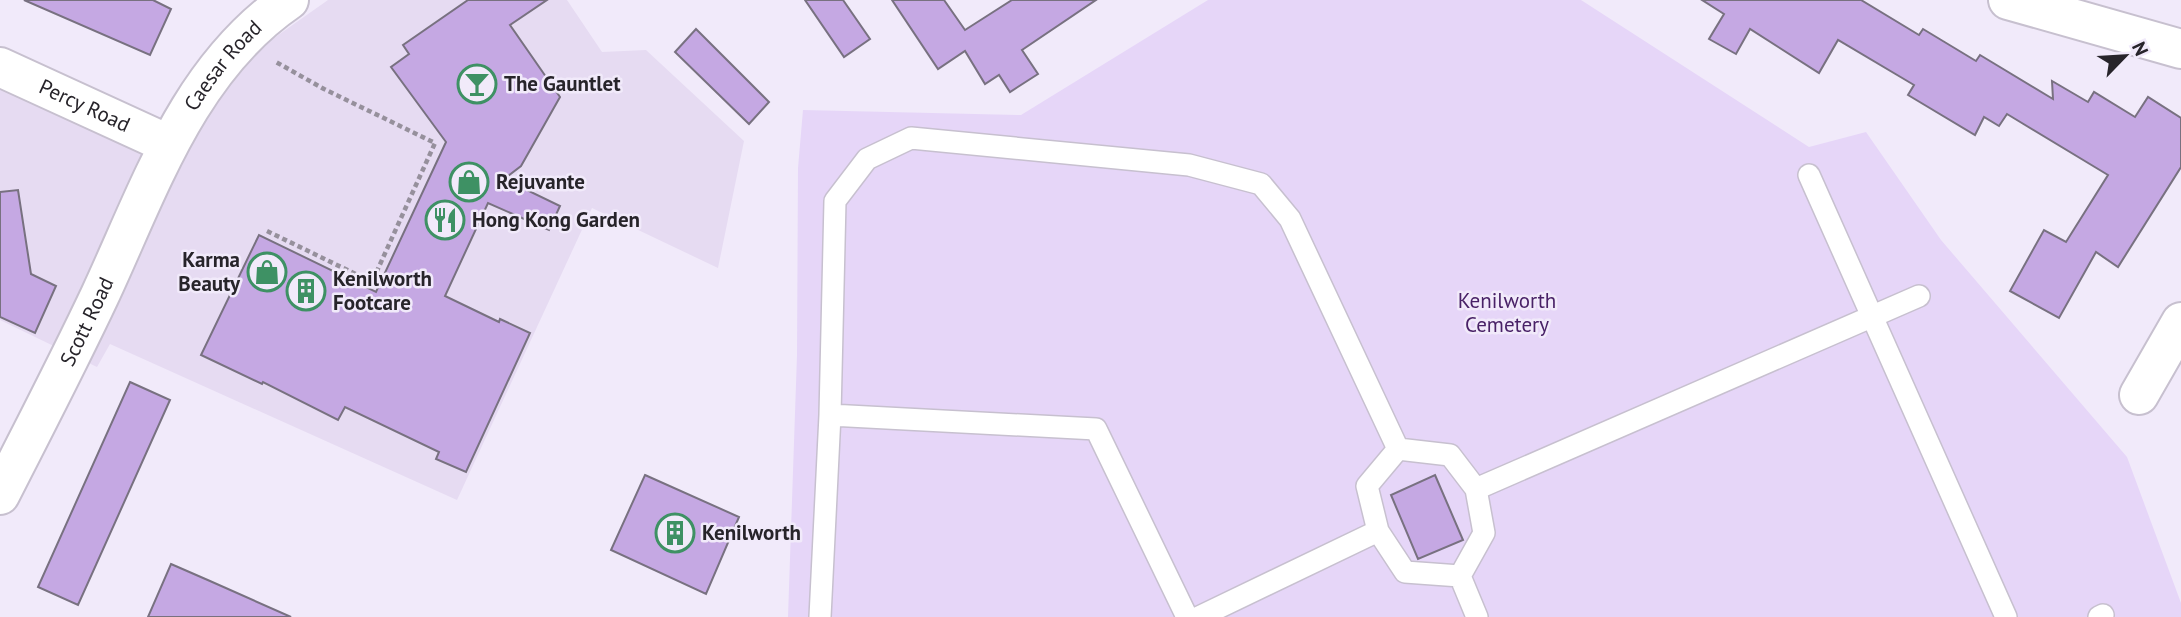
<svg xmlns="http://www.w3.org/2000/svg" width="2181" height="617" viewBox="0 0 2181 617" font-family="'PT Sans',sans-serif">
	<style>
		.built { fill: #e6dbf2 }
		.green { fill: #e6d6f8 }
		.building { fill: #c5a8e3; stroke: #787180; stroke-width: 2 }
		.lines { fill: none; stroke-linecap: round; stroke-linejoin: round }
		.service-casing { stroke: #c7c0cf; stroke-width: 24 }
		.minor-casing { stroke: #c7c0cf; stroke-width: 42 }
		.path { stroke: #96909c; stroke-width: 4.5; stroke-dasharray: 5 3.5; stroke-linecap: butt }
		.service { stroke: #fff; stroke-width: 21 }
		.minor { stroke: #fff; stroke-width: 38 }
		.labels { text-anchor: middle; stroke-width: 5; stroke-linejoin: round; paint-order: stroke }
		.street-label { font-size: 21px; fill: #27242a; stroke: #f1eafa }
		.poi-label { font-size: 21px; font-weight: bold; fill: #27242a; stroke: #f1eafa; text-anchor: start }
		.park-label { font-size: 21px; fill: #492267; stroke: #f1eafa }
	</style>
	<rect width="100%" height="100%" fill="#f1eafa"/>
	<!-- built -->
	<path class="built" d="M328,0h239l35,52 44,-2 98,91 -26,127 -126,-60 -135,292 -347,-156 -13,23 -97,-47v-253l168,77 86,-115 13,14z"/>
	<!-- green -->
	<path class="green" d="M1208,0h373l228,147 57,-15 75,108 186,217 54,146v14h-1393l9,-262 1,-187 5,-58 218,5z"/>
	<!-- building -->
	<path class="building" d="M24,0h129l18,9 -21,46z
		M468,0h79l-37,25 50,72 -39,69 -17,13 56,27 -11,24 -61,-27 -43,93 54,26 1,-3 30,14 -64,139 -30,-13 3,-7 -94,-45 -7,13 -75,-38 -1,2 -61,-29 58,-120 117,57 70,-150 -55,-75 18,-13 -6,-9z
		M805,0h38l27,39 -26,18z
		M892,0h52l21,30 47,-30h84l-74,50 16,24 -28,18 -11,-17 -14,9 -20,-33 -27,18z
		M1702,0h159l58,35 4,-6 53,32 4,-6 73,44 -1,-18 36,21 6,-10 41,25 13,-20 33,21v49l-63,100 -22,-15 -37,66 -49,-27 34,-61 22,12 42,-67 -101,-61 -8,12 -15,-9 -9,18 -67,-40 6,-10 -76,-45 -19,33 -69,-44 -14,25 -27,-15 15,-25z
		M696,29l73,73 -20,22 -74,-72z
		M18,190l13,84 25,12 -21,47 -35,-16v-125z
		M130,382l40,18 -92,205 -40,-18z
		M645,475l94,42 -33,77 -95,-44z
		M1435,475l28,65 -45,19 -27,-64z
		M171,564l39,17 81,36h-143z"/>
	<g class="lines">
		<defs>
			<path id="service" d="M1809,175l197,442
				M1476,489l8,44 -24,43 17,41
				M1378,531l27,41 55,4
				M820,617l10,-202
				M1187,617l-91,-188 -266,-14 5,-214 32,-42 44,-21 278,27 72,19 29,35 108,230 52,6 26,34 443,-193
				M1199,617l179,-86 -11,-45 31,-37
				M2099,617l4,-2"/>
			<g id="minor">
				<path d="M2008,0l173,49"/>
				<path id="s1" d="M0,67l168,77"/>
				<path d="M2139,395l42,-73"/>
				<path id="s2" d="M0,495c34,-67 68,-132 100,-200 49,-105 88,-226 189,-295"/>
			</g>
		</defs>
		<!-- service casing -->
		<use href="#service" class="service-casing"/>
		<!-- minor casing -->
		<use href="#minor" class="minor-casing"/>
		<!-- path -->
		<path class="path" d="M267,231l105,51 63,-139 -111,-54 -48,-27"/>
		<!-- service -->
		<use href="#service" class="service"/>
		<!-- minor -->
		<use href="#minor" class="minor"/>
	</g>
	<!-- icons -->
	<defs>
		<symbol id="bar-ring" viewBox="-11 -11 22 22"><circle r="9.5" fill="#f1eafa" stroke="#3e9164" stroke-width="1.5"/><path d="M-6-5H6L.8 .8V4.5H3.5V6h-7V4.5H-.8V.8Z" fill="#3e9164"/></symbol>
		<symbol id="shop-ring" viewBox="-11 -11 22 22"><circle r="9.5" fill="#f1eafa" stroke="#3e9164" stroke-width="1.5"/><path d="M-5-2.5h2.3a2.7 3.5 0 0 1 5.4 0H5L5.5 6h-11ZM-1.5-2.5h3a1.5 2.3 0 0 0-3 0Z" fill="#3e9164"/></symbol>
		<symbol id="restaurant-ring" viewBox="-11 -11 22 22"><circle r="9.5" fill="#f1eafa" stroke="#3e9164" stroke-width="1.5"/><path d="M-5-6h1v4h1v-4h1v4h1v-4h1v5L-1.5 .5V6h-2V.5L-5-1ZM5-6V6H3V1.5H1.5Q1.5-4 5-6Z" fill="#3e9164"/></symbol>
		<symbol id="building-ring" viewBox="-11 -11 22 22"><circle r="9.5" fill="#f1eafa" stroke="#3e9164" stroke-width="1.5"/><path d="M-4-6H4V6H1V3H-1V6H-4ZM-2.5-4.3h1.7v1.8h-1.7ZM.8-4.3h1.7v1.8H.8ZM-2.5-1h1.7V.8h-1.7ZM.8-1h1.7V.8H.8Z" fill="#3e9164"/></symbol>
	</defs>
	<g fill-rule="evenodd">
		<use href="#bar-ring" x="455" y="62" width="44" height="44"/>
		<use href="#shop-ring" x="447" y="160" width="44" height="44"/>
		<use href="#restaurant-ring" x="423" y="198" width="44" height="44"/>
		<use href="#shop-ring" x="245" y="250" width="44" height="44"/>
		<use href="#building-ring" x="284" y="269" width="44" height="44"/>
		<use href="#building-ring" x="653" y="511" width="44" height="44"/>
	</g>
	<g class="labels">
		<!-- street labels -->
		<g class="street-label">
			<text dy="7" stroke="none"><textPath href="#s2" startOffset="485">Caesar Road</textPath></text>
			<text dy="7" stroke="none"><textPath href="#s1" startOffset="93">Percy Road</textPath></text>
			<text dy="7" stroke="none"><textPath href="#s2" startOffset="194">Scott Road</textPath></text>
		</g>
		<!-- poi labels -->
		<g class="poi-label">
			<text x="504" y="91">The Gauntlet</text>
			<text x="496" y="189">Rejuvante</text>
			<text x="472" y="227">Hong Kong Garden</text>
			<text x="240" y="267" text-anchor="end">Karma<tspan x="240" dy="24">Beauty</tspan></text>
			<text x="333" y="286">Kenilworth<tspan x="333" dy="24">Footcare</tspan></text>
			<text x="702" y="540">Kenilworth</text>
		</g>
		<!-- park labels -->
		<g class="park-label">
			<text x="1507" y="308">Kenilworth<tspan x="1507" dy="24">Cemetery</tspan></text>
		</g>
	</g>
	<!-- north arrow -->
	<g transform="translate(2125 56) rotate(65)" stroke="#f1eafa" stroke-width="5" paint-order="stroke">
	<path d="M0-5L12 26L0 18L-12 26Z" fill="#27242a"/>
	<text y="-10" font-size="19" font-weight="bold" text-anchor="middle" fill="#27242a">N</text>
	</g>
</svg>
